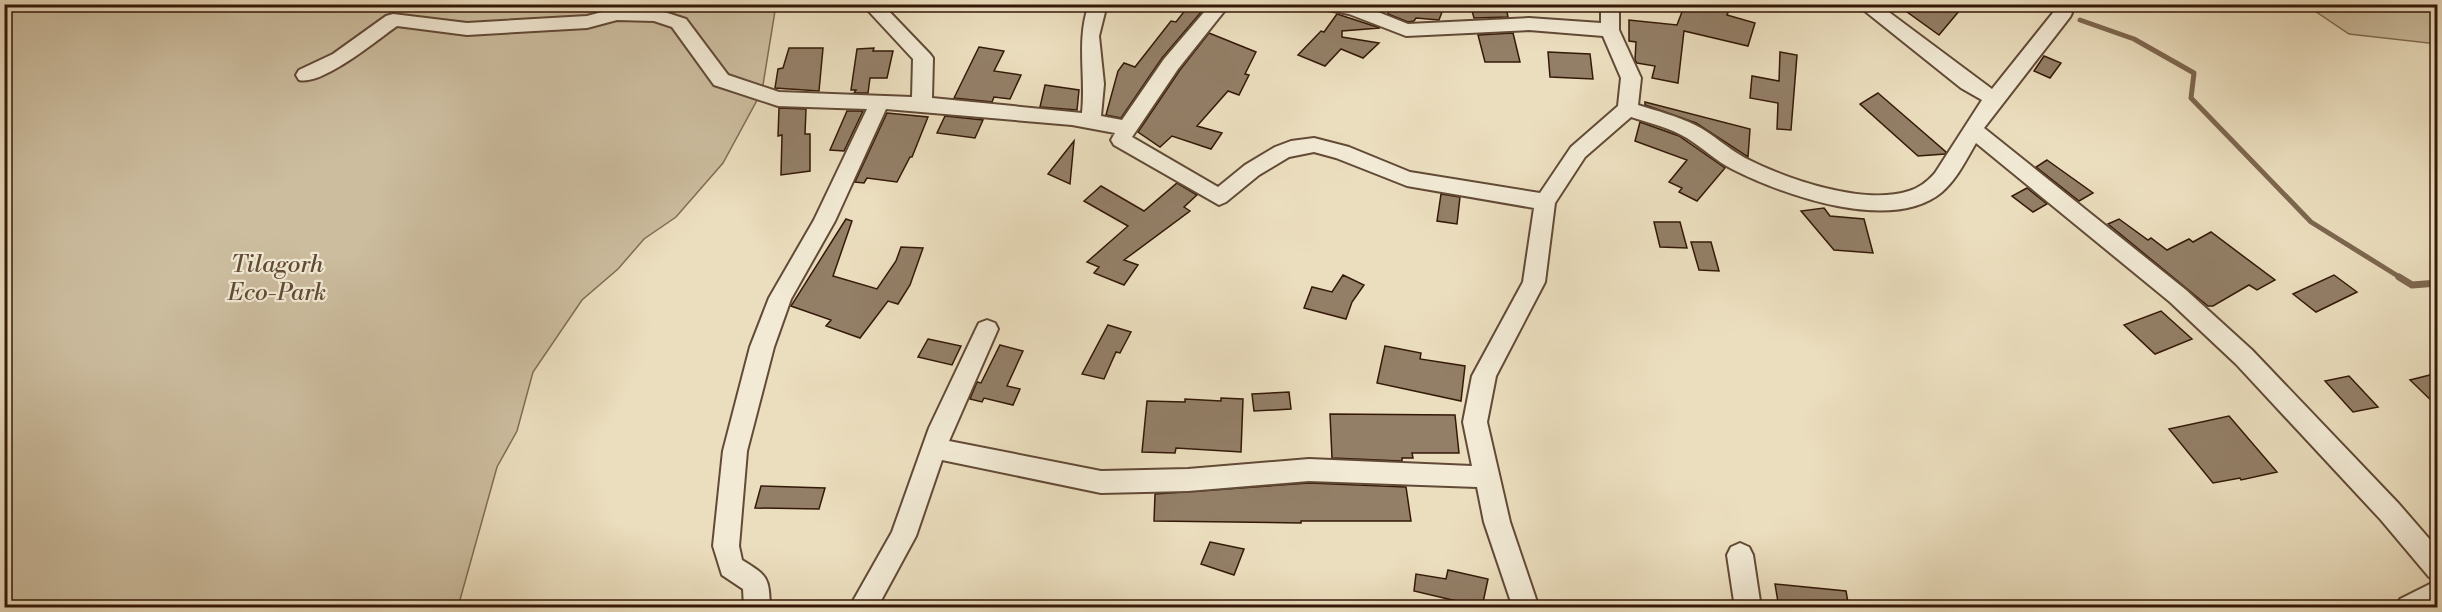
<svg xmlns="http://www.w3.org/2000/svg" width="2442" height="612" viewBox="0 0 2442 612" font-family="'Libre Bodoni',serif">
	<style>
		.green { fill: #ccbd9f; stroke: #806b54; stroke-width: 1.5 }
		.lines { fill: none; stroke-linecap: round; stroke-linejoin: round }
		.stream-far1 { stroke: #7d6750; stroke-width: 5 }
		.stream { stroke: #7d6750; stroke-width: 7 }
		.building { fill: #937f67; stroke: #341908; stroke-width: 1.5 }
		.minor-casing { stroke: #624a36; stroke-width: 4 }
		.minor { fill: #f2ead5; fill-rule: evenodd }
		.labels { text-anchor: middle; stroke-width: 4.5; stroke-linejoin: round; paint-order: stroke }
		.park-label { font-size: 24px; font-style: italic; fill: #624a35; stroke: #f2ead5 }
	</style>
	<rect width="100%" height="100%" fill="#ebdebe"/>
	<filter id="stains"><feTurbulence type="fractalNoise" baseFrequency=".00333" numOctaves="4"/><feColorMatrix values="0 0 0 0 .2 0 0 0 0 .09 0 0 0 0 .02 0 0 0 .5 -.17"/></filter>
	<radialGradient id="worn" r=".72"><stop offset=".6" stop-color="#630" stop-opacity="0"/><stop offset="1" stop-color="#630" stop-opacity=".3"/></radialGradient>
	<!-- green -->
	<path class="green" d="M771,4l4,7 -13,80 -39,72 -47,54 -32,22 -26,30 -36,31 -49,72 -16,59 -20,36 -39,140 -453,1 -1,-603z
		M2306,5h131v39l-88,-10z"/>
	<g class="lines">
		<!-- stream-far1 -->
		<path class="stream-far1" d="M2080,20l54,19 60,34 -3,25 120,124 90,56"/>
		<!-- stream -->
		<path class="stream" d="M2399,277l13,8 26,-2"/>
	</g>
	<!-- building -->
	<path class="building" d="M1190,4h18l-46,54 -41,60 -15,-3 12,-44 6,-8 11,4 36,-46 5,1z
		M1389,4h56l-6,16 -23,-2 -2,3 -6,1 -20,-8z
		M1685,4l46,1 -4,10 28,8 -7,23 -64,-15 -6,52 -26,-5 3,-12 -18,-3 -2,-3 1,-18 -7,-1v-21l48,5z
		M1896,4h69l-26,31z
		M1506,7l2,10 -34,1 -2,-7z
		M1337,14l43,14 -38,3v6l37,6 -16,15 -22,-9 -16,17 -27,-11 23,-24 3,1z
		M1209,33l47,19 -11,22 4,1 -10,20 -11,-4 -31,35 25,7 -11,16 -39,-13 -12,11 -22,-15 42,-62z
		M1513,33l7,29h-35l-7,-27z
		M979,47l25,4 -10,20 27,4 -11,24 -16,-2 -2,5 -38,-4z
		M789,48h34l-4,43 -44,-3 3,-19 5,-1z
		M874,48l-1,3h20l-6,27h-17l-2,15h-14l2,-3h-5l6,-41z
		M1548,52l42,2 3,25 -43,-2z
		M1780,52l17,3 -6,75 -14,-1 1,-26 -28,-5 2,-22 27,5z
		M2044,56l17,7 -11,15 -16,-7z
		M1045,85l34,5 -2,20 -37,-3z
		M1878,93l68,59 -1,2 -27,2 -58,-52z
		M1645,102l105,27 -2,28 -52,-34 -51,-18z
		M779,108l27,1 -1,25h5v37l-29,4 1,-40 -4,1z
		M847,111h16l-19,40 -14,-1z
		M887,113l41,4 -16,40h-2l-13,25 -30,-4 -3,5 -9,-1z
		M945,116l38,4 -8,18 -38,-5z
		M1640,122l39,14 46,32 -28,33 -18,-9 3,-4 -13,-6 18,-22 -52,-19z
		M1074,141l-4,43 -22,-10z
		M2047,160l46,33 -14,8 -43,-34z
		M1177,183l20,12 -13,12 6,4 -66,49 14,5 -14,20 -30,-12 5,-6 -12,-5 41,-36 -44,-25 17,-15 43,25z
		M2027,188l20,16 -14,8 -21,-16z
		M1441,194l19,3 -3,27 -20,-3z
		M1824,208l6,8 34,3 9,34 -39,-3 -33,-39z
		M846,219l6,2 -19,55 44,13 19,-28 5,-14 22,1 -13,37 -12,19 -10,-3 -28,37 -34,-12 5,-6 -40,-14z
		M2119,219l29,21 3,-2 16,12 22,-11 4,3 18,-10 64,48 -18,10 -8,-5 -36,21h-5l-100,-82z
		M1654,222h26l7,26 -27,-1z
		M1691,242h20l8,29 -20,-1z
		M1343,275l21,10 -12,17 -6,17 -42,-11 8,-21 20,5z
		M2334,275l23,17 -41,20 -23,-18z
		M2161,311l31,28 -37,15 -31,-29z
		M1108,325l23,7 -11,21 -4,-1 -12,27 -22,-5z
		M928,339l33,7 -9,19 -34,-8z
		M1000,345l23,6 -16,35 13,3 -7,16 -29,-7 -2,4 -12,-3 7,-17 4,1z
		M1385,346l36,7 -1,6 45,7 -4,35 -84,-18z
		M2438,373v34l-28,-27z
		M2349,376l29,31 -25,5 -28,-31z
		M1289,392l2,17 -37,2 -2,-17z
		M1221,398l22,1 -2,53 -65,-4 -1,5 -33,-1 5,-51 38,1v-3l36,2z
		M1330,414l125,1 4,38h-47l1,5h-11v3l-70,-3z
		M2229,416l48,56 -36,8 -1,-2 -27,5 -44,-54z
		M1309,483l97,4 5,34h-110v2l-147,-2 1,-27z
		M761,486l64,2 -6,21 -64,-1z
		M1210,542l34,7 -10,26 -33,-11z
		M1448,570l40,9 -6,28 -68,-16 2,-17 30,5z
		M1775,584l71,7 3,17h-70z"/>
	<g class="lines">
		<defs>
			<path id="minor" d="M862,4h20l48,50 3,4 -1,40 150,15c4,-37 -6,-73 7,-109h18l-8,32 5,48 -3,32 21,4 42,-61 47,-55h19l-52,65 -46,68 86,50 27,-22 30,-18 16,-6 23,-3 35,9 61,25 130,21 31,-46 47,-41 3,-28 -18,-42 -74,-6 -123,6 -57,-22 -32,-6 -3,-4h44l50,20 121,-6 72,5v-19h18v26l22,48 -3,27c19,6 39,11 57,20 18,9 32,23 50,33 41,21 118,48 164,33 10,-3 19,-10 26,-18l47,-73 -21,-12 -105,-84h22l114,85 64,-80h14l2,4 -2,4 -86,111 202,162 66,60 147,154 39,45v32l-9,-4 -48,-57 -145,-156 -66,-62 -194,-159c-10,17 -19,36 -34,49 -50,42 -159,3 -210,-23 -16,-8 -29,-21 -45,-31 -17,-10 -37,-15 -56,-21l-46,40 -30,46 -10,79 -49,94 -9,46 23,100 29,86h-26l-29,-86 -7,-35 -168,-6 -121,10 -87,2 -159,-33 -26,76 -39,72h-28l43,-76 37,-104 47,-99 3,-6 8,-3 8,3 3,6 -49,112 152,30 87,-2 121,-10 163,7 -9,-44 9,-46 51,-94 11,-74 -127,-22 -71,-28 -22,-6 -25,5 -30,18 -33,27 -7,3 -105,-60 -3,-5 4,-7 -43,-8 -186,-16 -51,112 -44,78 -17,48 -27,104 -8,95 3,14c26,16 27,17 28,48h-26l-1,-19 -21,-14 -9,-29 10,-95 27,-104 19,-49 45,-78 53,-111 -89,-3 -64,-21 -42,-58 -18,-6 -37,-1 -30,8 -120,7 -70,-9c-20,14 -75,60 -98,54l-3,-5 3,-5 34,-16 53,-38 7,-2 74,9 120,-7 30,-8 38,1 31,10 42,56 51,17 133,5 1,-38z
				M1740,543l9,4 4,8 8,53h-26l-8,-53 4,-8z
				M2430,584l8,1v23h-42l4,-9z"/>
		</defs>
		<!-- minor casing -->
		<use href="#minor" class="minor-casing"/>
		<!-- minor -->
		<use href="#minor" class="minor"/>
	</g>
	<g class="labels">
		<!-- park labels -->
		<g class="park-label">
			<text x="277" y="272">Tilagorh<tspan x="277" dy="28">Eco-Park</tspan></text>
		</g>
	</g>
	<!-- margin -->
	<rect width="2442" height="612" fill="none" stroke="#ebdebe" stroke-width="24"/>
	<rect x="6" y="6" width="2430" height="600" fill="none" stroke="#341908" stroke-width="3"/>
	<rect x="12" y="12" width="2418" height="588" fill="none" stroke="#341908" stroke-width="1.5"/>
	<rect width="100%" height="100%" filter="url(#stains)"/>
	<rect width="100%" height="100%" fill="url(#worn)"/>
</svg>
